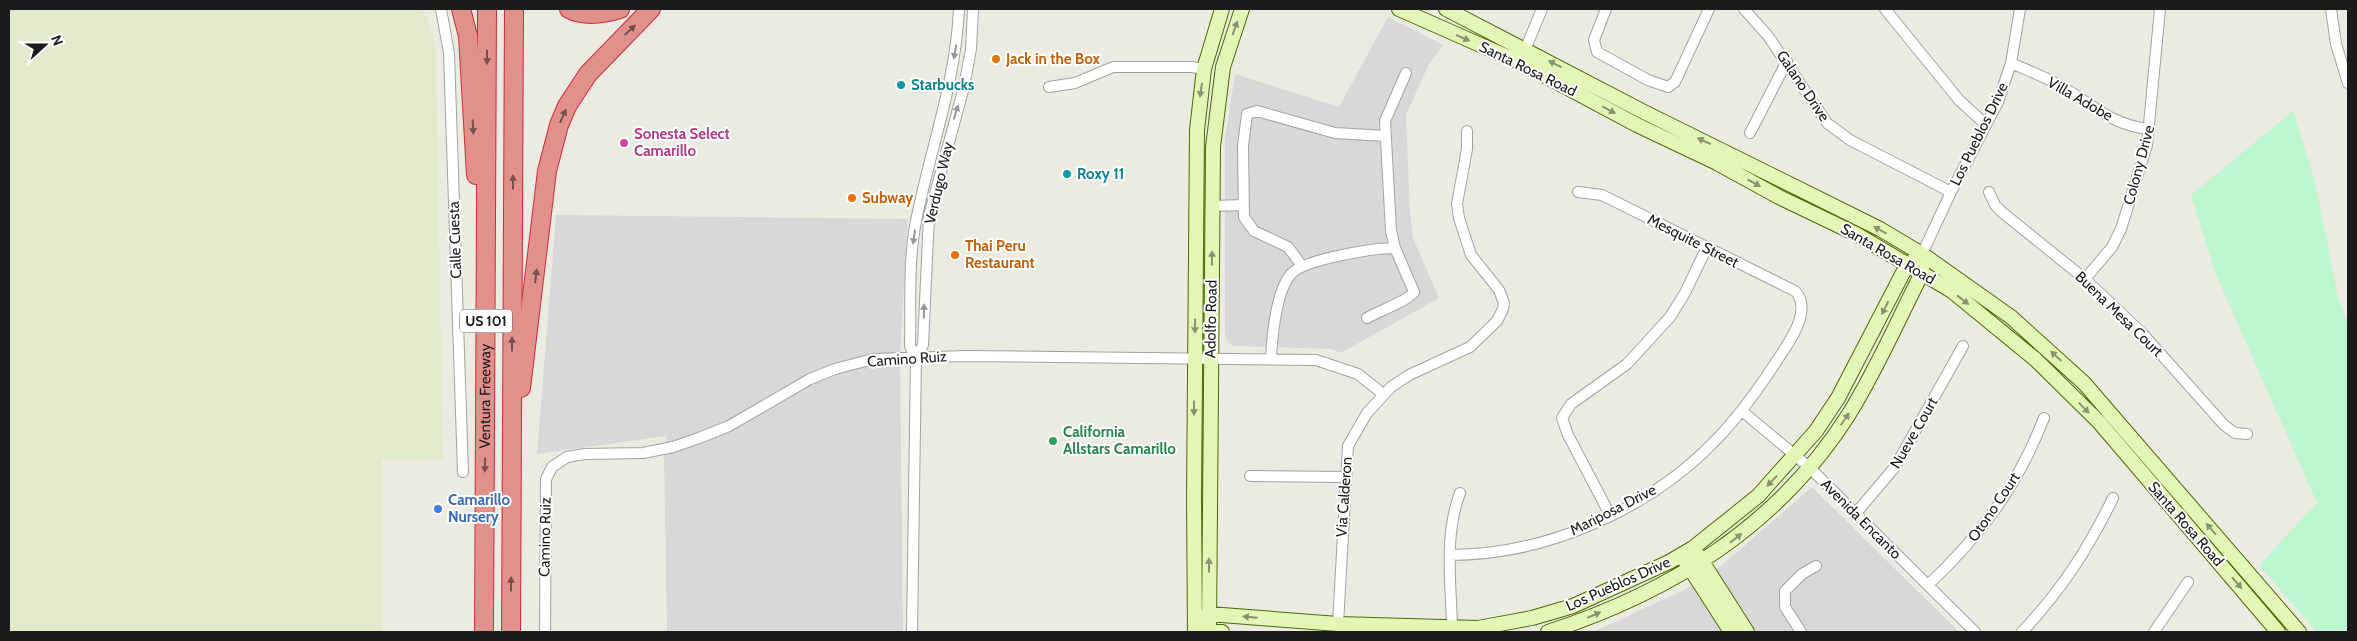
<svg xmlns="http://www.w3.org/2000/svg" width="2357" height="641" viewBox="0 0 2357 641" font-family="Cabin,sans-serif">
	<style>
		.residential { fill: #d9d8d8 }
		.farmland { fill: #e1ebcc }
		.park { fill: #bef6d0 }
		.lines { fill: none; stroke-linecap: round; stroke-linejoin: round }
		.street-casing { stroke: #a2a2a2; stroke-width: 12 }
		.secondary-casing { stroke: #496b09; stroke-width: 16 }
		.highway-casing { stroke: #ce2b3b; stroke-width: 20 }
		.street { stroke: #fff; stroke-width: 10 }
		.secondary { stroke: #e3f6b5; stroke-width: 14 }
		.highway { stroke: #e2908b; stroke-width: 18 }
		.oneway { fill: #899370 }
		.oneway2 { fill: #75504d }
		.oneway3 { fill: #989898 }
		.food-dot { fill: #e8710a; stroke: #fff; stroke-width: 2 }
		.culture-dot { fill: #0f9aa8; stroke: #fff; stroke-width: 2 }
		.hotel-dot { fill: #d1479c; stroke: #fff; stroke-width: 2 }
		.leisure-dot { fill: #2e9e5b; stroke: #fff; stroke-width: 2 }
		.shop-dot { fill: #3f7fe0; stroke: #fff; stroke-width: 2 }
		.labels { text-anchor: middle; stroke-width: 4; stroke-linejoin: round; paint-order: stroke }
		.shield { fill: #fff; stroke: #5f5f5f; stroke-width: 1 }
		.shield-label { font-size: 14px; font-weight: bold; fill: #1b1b1b }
		.food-label { font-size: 15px; font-weight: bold; fill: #c56008; stroke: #fff; text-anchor: start }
		.street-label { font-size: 15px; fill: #1b1b1b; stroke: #fff }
		.culture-label { font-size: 15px; font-weight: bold; fill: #0d838f; stroke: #fff; text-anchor: start }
		.hotel-label { font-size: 15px; font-weight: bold; fill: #b23c85; stroke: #fff; text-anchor: start }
		.leisure-label { font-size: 15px; font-weight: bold; fill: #27864d; stroke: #fff; text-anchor: start }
		.shop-label { font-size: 15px; font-weight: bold; fill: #366cbe; stroke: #fff; text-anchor: start }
	</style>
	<rect width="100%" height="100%" fill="#ecebe1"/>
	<!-- residential -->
	<path class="residential" d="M1388,17l55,28 -14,19 -23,51 4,97 3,26 26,60 -98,55 -9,-4 -99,-3 -6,-6 -2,-8v-194l10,-64 104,33z
		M556,215l352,4 -8,134 3,279h-236l-3,-175 2,-21 -129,18z
		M1812,487l147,145h-366l91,-42 37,-24z"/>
	<!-- farmland -->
	<path class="farmland" d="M9,9h413l5,10 9,30 7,411h-61v172h-373z"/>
	<!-- park -->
	<path class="park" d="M2293,111l22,70 23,115 10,29v307h-31l-58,-67 58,-62 -101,-228 -25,-80z"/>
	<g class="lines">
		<defs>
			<path id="street" d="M441,9l8,44 14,419
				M1606,9l-12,31 3,12 51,28 20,7 7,-5 34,-73
				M1744,9l24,27 59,87 23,17 101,52
				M1885,9l74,91 26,24
				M2331,9l5,35 12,39
				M1525,50l17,-41
				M2011,63c16,7 32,13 46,21 33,17 53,42 93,45
				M1049,87l26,-4 38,-16h79l12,2
				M1750,133l37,-72
				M1989,192l6,13 8,8 82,66 58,55 81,91 11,8 12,1
				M1213,206l30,-1
				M1922,254l29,-62 47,-90 13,-39 9,-54
				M1302,266l-14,-19 -34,-16 -10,-14 -1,-71 4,-32 10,-3 78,22 51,3
				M2085,279l27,-32 9,-18 26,-84 13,-136
				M1367,318c10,-6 44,-19 47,-26l-19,-44 -4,-17 -6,-110 21,-48
				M916,358l7,-13 6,-129 35,-129 7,-38 2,-40
				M1271,359c1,-22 5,-68 20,-85 13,-15 84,-26 104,-26
				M1742,411l67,56 166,165
				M1250,476l95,1
				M1856,513l39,-46 68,-121
				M1610,515l-42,-80 -6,-17 9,-14 56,-40 43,-47 15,-24 22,-46
				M1450,555c95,0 196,-44 263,-112 26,-26 47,-56 67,-87 12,-18 32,-47 15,-65l-193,-96 -24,-3
				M1928,585c53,-50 89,-98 116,-167
				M1338,624l10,-178 19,-33 24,-26 18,-12 61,-28 27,-26 6,-12 1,-6 -5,-13 -28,-35 -12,-37 -2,-14 10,-55v-18
				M545,632l1,-153 6,-12 15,-10 18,-3 58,-1 30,-6 26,-9 30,-12 81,-47 25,-10 38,-10 92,-3 351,4 42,14 25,20
				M912,632l4,-274 -6,-12c1,-42 -2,-84 6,-125 14,-71 40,-140 43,-212
				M1455,632l-3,-5c-1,-44 -8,-92 8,-134
				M1801,632l-16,-25v-16l17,-17 14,-8
				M2022,632c40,-43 65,-81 91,-134
				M2154,632l34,-50"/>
			<path id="secondary" d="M1399,9l120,53 118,63 80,38 62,34 77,37 96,57 83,68 64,63 179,210
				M1446,9l198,103 236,117 42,25 89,63 73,66 215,249
				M1698,555l49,77
				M1686,562l45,70
				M1195,620l14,-6 129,10 140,4 54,-10 41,-12 96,-44 24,-14 65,-52 58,-65 22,-33 69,-133 7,-5
				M1202,625l7,6 13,1
				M1195,632l-1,-133 3,-369 7,-61 18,-60
				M1209,632l4,-485 10,-80 19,-58
				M1548,632c123,-40 230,-106 301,-218 28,-45 49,-94 73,-141v-8"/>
			<g id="highway">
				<path d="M461,9l7,27 8,139"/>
				<path d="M569,9c16,8 35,5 51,0"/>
				<path d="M521,388l26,-217 12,-46 8,-19 21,-32 63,-65"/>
				<path id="s1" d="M484,632l3,-623"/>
				<path d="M511,632l3,-623"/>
			</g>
		</defs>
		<!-- street casing -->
		<use href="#street" class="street-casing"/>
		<!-- secondary casing -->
		<use href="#secondary" class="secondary-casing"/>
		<!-- highway casing -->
		<use href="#highway" class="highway-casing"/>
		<!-- street -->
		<use href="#street" class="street"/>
		<!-- secondary -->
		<use href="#secondary" class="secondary"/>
		<!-- highway -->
		<use href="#highway" class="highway"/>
	</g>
	<!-- one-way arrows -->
	<defs><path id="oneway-solid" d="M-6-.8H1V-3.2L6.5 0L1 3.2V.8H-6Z" transform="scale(1.25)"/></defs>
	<g class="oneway">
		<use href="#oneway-solid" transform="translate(1235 28) rotate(-71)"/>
		<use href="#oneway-solid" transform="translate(1463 38) rotate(24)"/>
		<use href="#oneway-solid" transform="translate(1555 64) rotate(-153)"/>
		<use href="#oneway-solid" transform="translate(1201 90) rotate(98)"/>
		<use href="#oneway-solid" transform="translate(1609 110) rotate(28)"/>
		<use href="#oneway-solid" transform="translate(1704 141) rotate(-155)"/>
		<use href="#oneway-solid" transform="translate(1754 183) rotate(29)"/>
		<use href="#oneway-solid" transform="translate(1880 230) rotate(-151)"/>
		<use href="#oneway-solid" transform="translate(1212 258) rotate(-89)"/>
		<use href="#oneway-solid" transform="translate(1963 300) rotate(38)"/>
		<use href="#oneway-solid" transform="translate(1885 308) rotate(117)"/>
		<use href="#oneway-solid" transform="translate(1195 326) rotate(91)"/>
		<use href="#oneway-solid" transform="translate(2056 356) rotate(-138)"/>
		<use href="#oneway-solid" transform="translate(1194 408) rotate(90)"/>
		<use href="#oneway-solid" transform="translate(2084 408) rotate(46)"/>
		<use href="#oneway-solid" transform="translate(1845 419) rotate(-56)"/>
		<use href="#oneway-solid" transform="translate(1772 481) rotate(134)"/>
		<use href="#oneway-solid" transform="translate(2211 529) rotate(-131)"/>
		<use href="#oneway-solid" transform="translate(1736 538) rotate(-38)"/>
		<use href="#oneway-solid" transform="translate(1209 565) rotate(-90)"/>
		<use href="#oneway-solid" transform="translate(2237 583) rotate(49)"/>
		<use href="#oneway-solid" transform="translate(1594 615) rotate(-23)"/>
		<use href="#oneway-solid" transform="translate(1250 617) rotate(-175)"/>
	</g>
	<g class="oneway2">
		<use href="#oneway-solid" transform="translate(630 30) rotate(-42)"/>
		<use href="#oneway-solid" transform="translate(487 57) rotate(90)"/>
		<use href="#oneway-solid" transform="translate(563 116) rotate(-66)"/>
		<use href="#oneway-solid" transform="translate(473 127) rotate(87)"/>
		<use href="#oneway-solid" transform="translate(513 182) rotate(-90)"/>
		<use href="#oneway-solid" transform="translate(536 276) rotate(-83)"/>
		<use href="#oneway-solid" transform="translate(512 344) rotate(-90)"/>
		<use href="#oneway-solid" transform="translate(485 465) rotate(91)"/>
		<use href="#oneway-solid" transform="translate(511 584) rotate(-90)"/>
	</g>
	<g class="oneway3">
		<use href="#oneway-solid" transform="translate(955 52) rotate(100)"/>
		<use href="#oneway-solid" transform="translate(956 112) rotate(-73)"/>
		<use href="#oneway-solid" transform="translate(914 237) rotate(98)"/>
		<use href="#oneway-solid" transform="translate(924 311) rotate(-89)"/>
	</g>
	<!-- markers -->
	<g class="food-dot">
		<circle cx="996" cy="59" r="5"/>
		<circle cx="852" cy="198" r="5"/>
		<circle cx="955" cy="255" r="5"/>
	</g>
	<g class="culture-dot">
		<circle cx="901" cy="85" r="5"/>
		<circle cx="1067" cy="174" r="5"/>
	</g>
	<circle class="hotel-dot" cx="624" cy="143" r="5"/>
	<circle class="leisure-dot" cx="1053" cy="441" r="5"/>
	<circle class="shop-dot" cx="438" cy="509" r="5"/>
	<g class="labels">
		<!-- shield labels -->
		<rect class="shield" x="460" y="309.5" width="52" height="23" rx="4"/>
		<g class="shield-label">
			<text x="486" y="326">US 101</text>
		</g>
		<!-- food labels -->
		<g class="food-label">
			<text x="1006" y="64">Jack in the Box</text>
			<text x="862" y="203">Subway</text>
			<text x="965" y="251">Thai Peru<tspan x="965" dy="17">Restaurant</tspan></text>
		</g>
		<!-- street labels -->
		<g class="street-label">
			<text transform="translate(1528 69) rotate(26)" y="5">Santa Rosa Road</text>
			<text transform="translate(1803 86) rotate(56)" y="5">Galano Drive</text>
			<text transform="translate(2080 99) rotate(30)" y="5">Villa Adobe</text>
			<text transform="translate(1979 134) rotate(-64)" y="5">Los Pueblos Drive</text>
			<text transform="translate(2139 165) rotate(-75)" y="5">Colony Drive</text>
			<text transform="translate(939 183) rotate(-77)" y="5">Verdugo Way</text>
			<text transform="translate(455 240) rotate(-92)" y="5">Calle Cuesta</text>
			<text transform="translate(1693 241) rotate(27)" y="5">Mesquite Street</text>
			<text transform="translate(1888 254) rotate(30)" y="5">Santa Rosa Road</text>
			<text transform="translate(2119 314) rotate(44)" y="5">Buena Mesa Court</text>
			<text transform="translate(1211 319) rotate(-89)" y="5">Adolfo Road</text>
			<text transform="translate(907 359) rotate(-4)" y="5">Camino Ruiz</text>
			<text dy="5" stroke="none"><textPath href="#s1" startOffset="236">Ventura Freeway</textPath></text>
			<text transform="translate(1914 433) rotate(-60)" y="5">Nueve Court</text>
			<text transform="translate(1344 497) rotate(-86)" y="5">Via Calderon</text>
			<text transform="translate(1994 507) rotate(-56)" y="5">Otono Court</text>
			<text transform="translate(1613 510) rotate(-27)" y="5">Mariposa Drive</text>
			<text transform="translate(1861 519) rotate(45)" y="5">Avenida Encanto</text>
			<text transform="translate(2186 524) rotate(49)" y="5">Santa Rosa Road</text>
			<text transform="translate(545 537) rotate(-89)" y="5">Camino Ruiz</text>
			<text transform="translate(1618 584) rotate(-24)" y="5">Los Pueblos Drive</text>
		</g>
		<!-- culture labels -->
		<g class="culture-label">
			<text x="911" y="90">Starbucks</text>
			<text x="1077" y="179">Roxy 11</text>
		</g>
		<!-- hotel labels -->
		<g class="hotel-label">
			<text x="634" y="139">Sonesta Select<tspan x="634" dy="17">Camarillo</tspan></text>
		</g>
		<!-- leisure labels -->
		<g class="leisure-label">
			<text x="1063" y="437">California<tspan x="1063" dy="17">Allstars Camarillo</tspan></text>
		</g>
		<!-- shop labels -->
		<g class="shop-label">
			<text x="448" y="505">Camarillo<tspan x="448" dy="17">Nursery</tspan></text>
		</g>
	</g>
	<!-- border -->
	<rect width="2357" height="641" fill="none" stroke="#1b1b1b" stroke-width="20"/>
	<!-- north arrow -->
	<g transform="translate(45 45) rotate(69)" stroke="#ffffff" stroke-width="4" paint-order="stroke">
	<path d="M0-4L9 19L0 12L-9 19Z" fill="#1b1b1b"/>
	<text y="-8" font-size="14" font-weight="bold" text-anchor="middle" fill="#1b1b1b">N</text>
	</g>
</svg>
